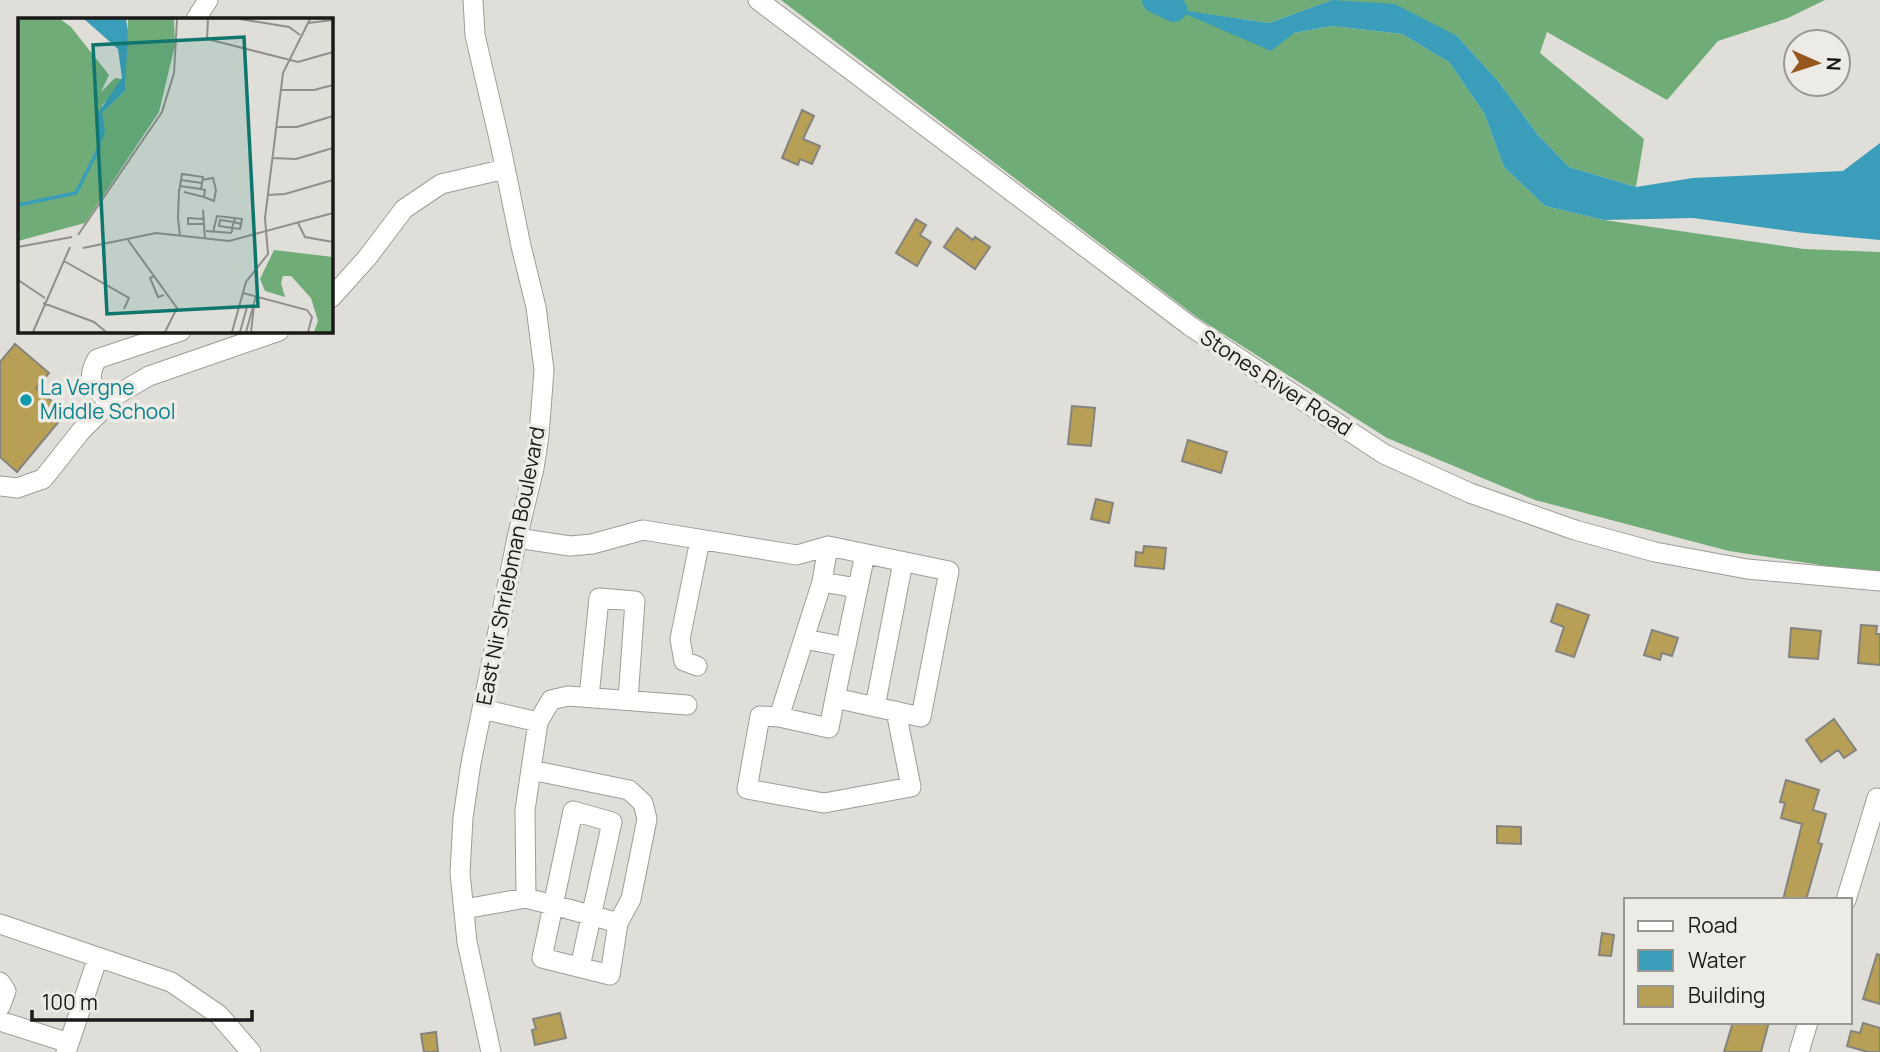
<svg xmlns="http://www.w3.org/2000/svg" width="1880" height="1052" viewBox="0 0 1880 1052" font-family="Manrope,sans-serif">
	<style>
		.forest { fill: #70ac77 }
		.water { fill: #3a9db9 }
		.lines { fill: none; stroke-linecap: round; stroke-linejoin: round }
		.river { stroke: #3a9db9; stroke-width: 26 }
		.building { fill: #b7a055; stroke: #85837e; stroke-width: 2 }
		.minor-casing { stroke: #9e9c96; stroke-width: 21 }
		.minor { stroke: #fff; stroke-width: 19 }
		.culture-dot { fill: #0f9aa8; stroke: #edebe5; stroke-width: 2.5 }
		.labels { text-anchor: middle; stroke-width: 7; stroke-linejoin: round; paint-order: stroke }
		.street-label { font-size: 21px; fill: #1a1917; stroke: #edebe5 }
		.culture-label { font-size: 21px; fill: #0d838f; stroke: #edebe5; text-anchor: start }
		.inset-river { fill: none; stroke: #3a9db9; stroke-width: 3.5 }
		.inset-road { fill: none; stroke: #918f8b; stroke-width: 2 }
		.view { fill: #0f766e; fill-opacity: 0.15; stroke: #0f766e; stroke-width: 3.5 }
		.inset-edge { fill: none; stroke: #1a1917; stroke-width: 3.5 }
	</style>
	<rect width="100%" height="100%" fill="#e0ded8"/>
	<!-- forest -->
	<path class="forest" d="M781,0h1044l-37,18 -70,23 -51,59 -120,-68 -7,21 104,86 -8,48 -67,-20 -31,-32 -40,-54 -41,-45 -125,-36 -63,23 -91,-13 116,23 38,-7 70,8 47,28 35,51 20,54 41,39 59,14 200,29 76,3v319l-27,-1 -124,-19 -194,-51 -148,-62 -189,-120z"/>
	<!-- water -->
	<path class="water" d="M1332,0l63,4 62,32 41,45 40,54 31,32 67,20 57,-9 150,-7 37,-28v97l-76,-7 -111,-15 -89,2 -59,-14 -41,-39 -20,-54 -35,-51 -47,-28 -70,-8 -38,7 -23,18 -97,-42 95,14z"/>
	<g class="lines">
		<!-- river -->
		<path class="river" d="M1155,0l19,9"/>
	</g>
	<!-- building -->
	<path class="building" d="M802,110l12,6 -11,23 17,7 -8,18 -12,-5 -2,6 -16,-7z
		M916,219l10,6 -6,10 11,7 -14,24 -21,-13z
		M957,228l16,12 2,-3 15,10 -15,22 -31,-22z
		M15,344l34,29 -13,15 30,25 -49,59 -17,-15v-95z
		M1072,406l23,2 -4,38 -23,-2z
		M1188,440l39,12 -6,21 -39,-12z
		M1096,499l17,4 -4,20 -18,-4z
		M1144,546l22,2 -2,21 -29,-3 1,-14 7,1z
		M1557,604l32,11 -15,42 -18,-6 8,-24 -13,-5z
		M1861,625l16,1 -1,8h4v31l-22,-2z
		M1791,628l30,3 -3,28 -29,-2z
		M1652,630l26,8 -6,18 -10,-3 -2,7 -16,-5z
		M1834,719l22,31 -12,8 -6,-8 -17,12 -15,-22z
		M1786,780l33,10 -6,20 13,4 -8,29 4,1 -16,56h-23l19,-76 -21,-6 4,-15 -5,-1z
		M1497,826l24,1v17l-24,-1z
		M1602,933l12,2 -3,21 -12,-1z
		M1877,954l3,1v49l-17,-5z
		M560,1013l6,25 -31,7 -3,-15 4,-1 -3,-10z
		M1733,1022h36l-8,30h-37z
		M1863,1023l17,5v24h-12l-21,-6 4,-15 9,2z
		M436,1032l2,20h-14l-3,-18z"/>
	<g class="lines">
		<defs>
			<path id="minor" d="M473,0l2,35 25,108 21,103 15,61 8,63 -5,65 -5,33 -17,70 -46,225 -8,55 -3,55 7,69 24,110
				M758,0l432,326 194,128 86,39 105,37 80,22 92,17 133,12
				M196,19l12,-19
				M331,298l36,-40 37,-49 37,-25 64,-15
				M110,403c-17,-17 -25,-22 -13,-44l84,-28
				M0,486l17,2 26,-9 38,-48 37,-37 31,-18 130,-45
				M517,538l53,8 22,-2 51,-14 154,25 31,-9 121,25 -28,146 -86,-19 30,-144
				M828,546l-6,36 35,6
				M822,582l-43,135 50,11 6,-30
				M804,639l42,8
				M697,666l-13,-5 -4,-22 20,-99
				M589,697l10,-99 36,3 -7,99
				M875,707l28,-145
				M482,709l56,13 13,-22 17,-4 119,9
				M779,717l-19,-1 -13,73 77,14 87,-16 -15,-76
				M531,770l98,20 14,13 4,16 -16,80 -13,24
				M526,898c31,8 62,16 92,25l-8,52 -68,-17 31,-147 39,11 -32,145
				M1846,900l31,-102 3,1
				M464,909l62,-11 -1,-88 13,-88
				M0,924l171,58 48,33 32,37
				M0,982l6,9 -6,16
				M0,1021l69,22
				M66,1052l32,-95
				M1799,1052l9,-30"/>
		</defs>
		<!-- minor casing -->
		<use href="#minor" class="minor-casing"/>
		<!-- minor -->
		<use href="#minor" class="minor"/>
	</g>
	<!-- markers -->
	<circle class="culture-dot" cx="26" cy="400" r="7"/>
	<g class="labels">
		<!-- street labels -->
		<g class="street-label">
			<text transform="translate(1276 383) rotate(33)" y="7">Stones River Road</text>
			<text transform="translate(511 566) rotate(-79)" y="7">East Nir Shriebman Boulevard</text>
		</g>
		<!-- culture labels -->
		<g class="culture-label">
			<text x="40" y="395">La Vergne<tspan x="40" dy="24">Middle School</tspan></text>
		</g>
	</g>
	<!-- overview -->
	<g transform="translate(18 18)">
		<rect width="315" height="315" fill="#e0ded8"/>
		<path d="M0,1h42l11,8 38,48 -8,17 14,-14 7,1 -3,9 -17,17 -5,18 4,19 1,-29 23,-22 3,-72h46l1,26 -16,67 -74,111 -67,18zM256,232l59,7v75h-19l4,-11 -7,-23 -20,-22h-8l-2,7 4,14 -20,-6 -5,-12z" fill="#70ac77"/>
		<path d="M66,1h42l2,13 -3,59 -23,22 3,19 -5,14 -3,-32 25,-36 -4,-29z" fill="#3a9db9"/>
		<path class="inset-river" d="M0,187l58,-12 24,-47"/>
		<path class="inset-road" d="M190,1l-1,20 91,23 35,-10M222,1l49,8 11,8M290,5l25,-3M262,72h34l19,-5M258,109h21l36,-11M254,140l24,1 37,-11M163,162l21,3M184,162l11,-2 3,12 -2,11 -10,-4M162,168l21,3 2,-12 -21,-3 -2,12 -1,5 -1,27 2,18M166,174l20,5 1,-7 -4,-1M249,177l18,-1 48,-14M185,192l2,29M280,205l7,14 28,5M185,206h-15v-6l15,1M188,213l26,2M195,214l4,-16 18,2M214,214v-4l2,-6 1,-4 7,1 -2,10 -8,-1 -13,-2 1,-6 14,2 7,2M60,217l84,-123 12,-39 3,-54M110,222l49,68 -12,24M0,229l54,-10M65,230l73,-15 73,8 104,-28M46,243l65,37 -5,11M136,258l-4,2 8,19 6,-2M0,262l27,18M225,275l64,17 5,7 -4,15M25,285l51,19 12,10M15,314l37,-85M214,314l14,-50 22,-28 -3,-36 18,-145 27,-54M222,314l7,-25h6M228,314l10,-36M233,314l3,-26"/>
		<path class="view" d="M226,19l14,269 -151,8 -14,-269z"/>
		<rect width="315" height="315" class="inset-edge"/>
	</g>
	<!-- legend -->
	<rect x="1624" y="898" width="228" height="126" fill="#edebe5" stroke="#999793" stroke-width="2"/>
	<rect x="1638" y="921" width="35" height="10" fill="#ffffff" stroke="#999793" stroke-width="2"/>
	<text x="1688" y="933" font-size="21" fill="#1a1917">Road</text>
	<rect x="1638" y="950" width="35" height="21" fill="#3a9db9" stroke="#999793" stroke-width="2"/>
	<text x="1688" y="968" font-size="21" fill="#1a1917">Water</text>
	<rect x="1638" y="986" width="35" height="21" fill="#b7a055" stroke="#999793" stroke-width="2"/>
	<text x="1688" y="1003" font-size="21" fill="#1a1917">Building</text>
	<!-- north arrow -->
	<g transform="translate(1817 63) rotate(93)"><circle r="33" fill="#edebe5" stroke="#999793" stroke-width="2"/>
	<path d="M0-5L12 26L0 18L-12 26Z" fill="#95571d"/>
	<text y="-10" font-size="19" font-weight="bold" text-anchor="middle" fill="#1a1917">N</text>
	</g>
	<!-- scale -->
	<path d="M32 1010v10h220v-10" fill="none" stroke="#1a1917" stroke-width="3.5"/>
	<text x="42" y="1010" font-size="21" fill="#1a1917" stroke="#edebe5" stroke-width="5" paint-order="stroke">100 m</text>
</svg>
